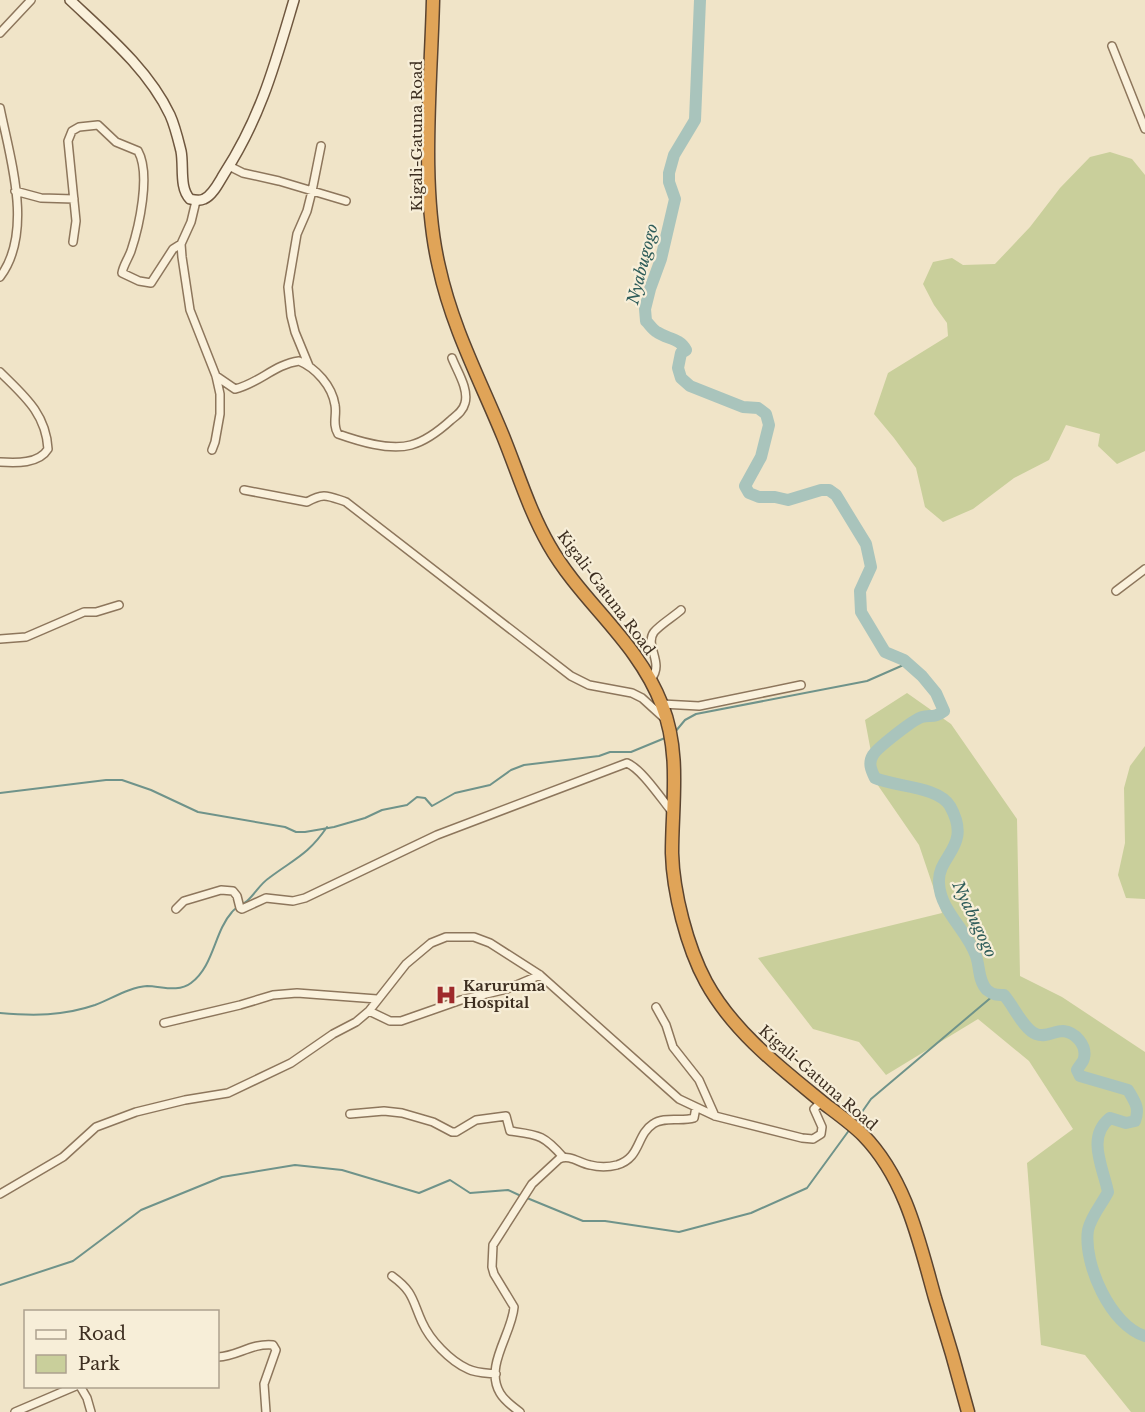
<svg xmlns="http://www.w3.org/2000/svg" width="1145" height="1412" viewBox="0 0 1145 1412" font-family="'Libre Baskerville',serif">
	<style>
		.green { fill: #c9cf9b }
		.lines { fill: none; stroke-linecap: round; stroke-linejoin: round }
		.stream { stroke: #6f938a; stroke-width: 2 }
		.river { stroke: #a9c4bc; stroke-width: 12 }
		.street-casing { stroke: #8d765c; stroke-width: 10 }
		.secondary-casing { stroke: #6f573f; stroke-width: 12 }
		.highway-casing { stroke: #5b4430; stroke-width: 15 }
		.street { stroke: #faf1dc; stroke-width: 7 }
		.secondary { stroke: #faf1dc; stroke-width: 9 }
		.highway { stroke: #e0a458; stroke-width: 12 }
		.labels { text-anchor: middle; stroke-width: 4.5; stroke-linejoin: round; paint-order: stroke }
		.street-label { font-size: 15px; fill: #3d2e20; stroke: #f7eed8 }
		.poi-label { font-size: 15px; font-weight: bold; fill: #3d2e20; stroke: #f7eed8; text-anchor: start }
		.water-label { font-size: 16px; font-style: italic; fill: #2f5d5a; stroke: #f7eed8 }
	</style>
	<rect width="100%" height="100%" fill="#f0e4c8"/>
	<!-- green -->
	<path class="green" d="M1110,152l22,7 13,16v276l-28,13 -19,-18 2,-12 -34,-9 -17,35 -35,18 -41,31 -30,13 -18,-15 -9,-39 -22,-30 -20,-24 14,-41 60,-37 -1,-13 -13,-18 -11,-21 10,-22 19,-4 11,7 32,-1 35,-37 30,-39 30,-31z
		M907,693l44,31 66,95 3,157 42,21 83,55v360h-14l-46,-57 -44,-10 -14,-182 46,-34 -44,-68 -51,-42 -92,56 -27,-33 -46,-13 -55,-71 184,-45 -23,-68 -42,-61 -12,-64z
		M1145,746v153l-19,-1 -8,-23 7,-32 -1,-55 6,-22z"/>
	<g class="lines">
		<!-- stream -->
		<path class="stream" d="M675,732l10,-12 11,-6 171,-33 41,-18
			M0,793l106,-13h16l29,10 47,22 87,15 11,5h9l29,-5 31,-9 17,-8 25,-5 10,-8 8,1 7,8 23,-13 35,-8 21,-15 13,-5 75,-9 11,-4h21l34,-14
			M0,1013c33,3 63,3 95,-8 16,-6 35,-18 52,-19 14,0 31,7 44,-3 23,-17 23,-51 41,-71 4,-5 10,-7 15,-11 8,-7 13,-17 22,-23 25,-19 39,-23 58,-51
			M855,1122l16,-23 123,-104
			M527,1198l56,23h22l74,11 72,-19 56,-25 43,-59
			M0,1285l73,-24 68,-51 81,-33 73,-12 47,5 77,23 31,-13 20,13 38,-3 13,6"/>
		<!-- river -->
		<path class="river" d="M700,0l-5,120 -21,35 -5,18v9l6,17 -14,60 -11,30 -5,20 1,12c4,4 7,9 11,11 10,7 23,6 29,18l-5,3 -3,15 3,10 9,8 53,21 15,1 8,6 3,11 -8,32 -16,29 4,7 10,4h16l13,3 33,-10h8l7,5 30,49 5,23 -11,24 1,21 24,40 19,8 18,16 14,17 8,18c-9,7 -13,4 -22,6 -8,2 -45,31 -49,38 -5,8 -2,15 2,23 20,9 63,8 75,28 23,41 -13,49 -11,77 1,28 29,48 37,73 4,11 2,25 11,34 6,5 10,5 17,5 9,10 20,35 32,39 10,4 18,-3 27,-3 12,1 24,14 21,27 0,3 -5,8 -7,12l3,6 48,14c7,12 12,18 7,31l-9,2 -16,-5c-24,19 -7,49 -2,74 -6,12 -17,24 -20,38 -5,34 23,96 57,106"/>
		<defs>
			<path id="street" d="M0,33l31,-33
				M1112,46l33,83
				M0,108c10,50 34,124 0,169
				M229,166l14,7 36,8 67,20
				M15,191l26,7 33,1
				M196,201l-5,21 -10,22 1,13 8,53 26,66 4,18v20l-5,28 -3,8
				M73,242l3,-21 -8,-80 4,-10 7,-4 19,-2 18,17 22,9c13,23 1,76 -7,100 -3,8 -8,15 -9,22l17,8 12,2 22,-34 8,-5
				M309,366l-14,-34 -4,-16 -3,-29 9,-53 10,-23 5,-20 9,-45
				M0,372c23,23 46,41 48,77 -9,15 -32,14 -48,13
				M216,376l19,13c23,-5 40,-25 64,-28 17,7 33,25 36,44 2,10 -3,19 3,29 20,7 51,17 73,11 15,-4 29,-15 40,-25 6,-5 12,-9 14,-17 4,-14 -8,-32 -13,-45
				M244,490l63,12c17,-10 21,-6 39,0l225,174 18,9 43,8 10,5 22,20
				M1116,591l29,-22
				M0,639l26,-2 58,-25h12l23,-7
				M651,679c14,-16 -7,-33 3,-47 7,-8 19,-15 27,-22
				M662,704l37,2 102,-21
				M176,909l8,-8 37,-11 12,1 4,5 3,12 2,1 24,-11 27,3 12,-3 132,-63 190,-72c15,6 35,37 46,50
				M656,1007l10,18 7,22 26,33 16,36
				M369,1011l21,10h11l60,-21 46,-11 33,-14
				M164,1023l76,-18 33,-10 24,-2 80,6
				M350,1114l34,-3 18,2 31,9 19,10h4l20,-12 30,-4 4,15c28,4 33,3 53,26
				M0,1194l63,-37 33,-30 40,-15 49,-12 43,-7 63,-30 42,-29 23,-12 13,-11 37,-47 25,-21 15,-6h28l16,6 50,32 139,124 36,17 87,22 11,1 8,-5 1,-7 -8,-18 8,-8
				M392,1276c22,16 20,24 30,46 8,18 28,39 46,47 8,4 18,4 28,5
				M218,1357c20,-1 33,-14 55,-12l3,5 -12,34 2,28
				M80,1386l7,12 4,14
				M15,1412l61,-26
				M520,1412c-7,-5 -16,-12 -20,-19 -16,-27 12,-59 14,-86l-20,-33 -2,-7 1,-22 39,-61 27,-25c11,-5 20,4 31,6 8,2 19,2 27,0 24,-7 19,-30 36,-41 11,-8 28,-2 41,-6l2,-11"/>
			<path id="secondary" d="M70,0c36,34 78,69 100,115 5,11 8,24 11,36 3,15 -2,37 9,48 4,1 10,2 14,0 9,-4 15,-17 20,-25 37,-57 51,-110 70,-174"/>
			<path id="highway" d="M433,0c-2,83 -13,187 6,267 13,60 41,113 64,169 15,37 26,74 46,109 33,58 88,95 113,160 19,48 10,98 10,148 1,39 15,94 34,129 28,51 76,87 120,123 12,9 26,19 37,30 43,44 56,106 72,163 12,38 23,76 33,114"/>
		</defs>
		<!-- street casing -->
		<use href="#street" class="street-casing"/>
		<!-- secondary casing -->
		<use href="#secondary" class="secondary-casing"/>
		<!-- highway casing -->
		<use href="#highway" class="highway-casing"/>
		<!-- street -->
		<use href="#street" class="street"/>
		<!-- secondary -->
		<use href="#secondary" class="secondary"/>
		<!-- highway -->
		<use href="#highway" class="highway"/>
	</g>
	<!-- icons -->
	<defs>
		<symbol id="hospital-bare" viewBox="-9 -9 18 18"><path d="M-5-5h3v3.5h4V-5h3V5h-3V1.5h-4V5h-3Z" fill="#9e2a2b" stroke="#f7eed8" stroke-width="2.5" paint-order="stroke"/></symbol>
	</defs>
	<g fill-rule="evenodd">
		<use href="#hospital-bare" x="431" y="980" width="30" height="30"/>
	</g>
	<g class="labels">
		<!-- street labels -->
		<g class="street-label">
			<text transform="translate(417 136) rotate(-90)" y="5">Kigali-Gatuna Road</text>
			<text transform="translate(606 593) rotate(53)" y="5">Kigali-Gatuna Road</text>
			<text transform="translate(818 1078) rotate(41)" y="5">Kigali-Gatuna Road</text>
		</g>
		<!-- poi labels -->
		<g class="poi-label">
			<text x="463" y="991">Karuruma<tspan x="463" dy="17">Hospital</tspan></text>
		</g>
		<!-- water labels -->
		<g class="water-label">
			<text transform="translate(642 264) rotate(-76)" y="6">Nyabugogo</text>
			<text transform="translate(975 919) rotate(65)" y="6">Nyabugogo</text>
		</g>
	</g>
	<!-- legend -->
	<rect x="24" y="1310" width="195" height="78" fill="#f7eed8" stroke="#ada18e" stroke-width="1.5"/>
	<rect x="36" y="1330" width="30" height="9" fill="#faf1dc" stroke="#ada18e" stroke-width="1.5"/>
	<text x="78" y="1340" font-size="18" fill="#3d2e20">Road</text>
	<rect x="36" y="1355" width="30" height="18" fill="#c9cf9b" stroke="#ada18e" stroke-width="1.5"/>
	<text x="78" y="1370" font-size="18" fill="#3d2e20">Park</text>
</svg>
